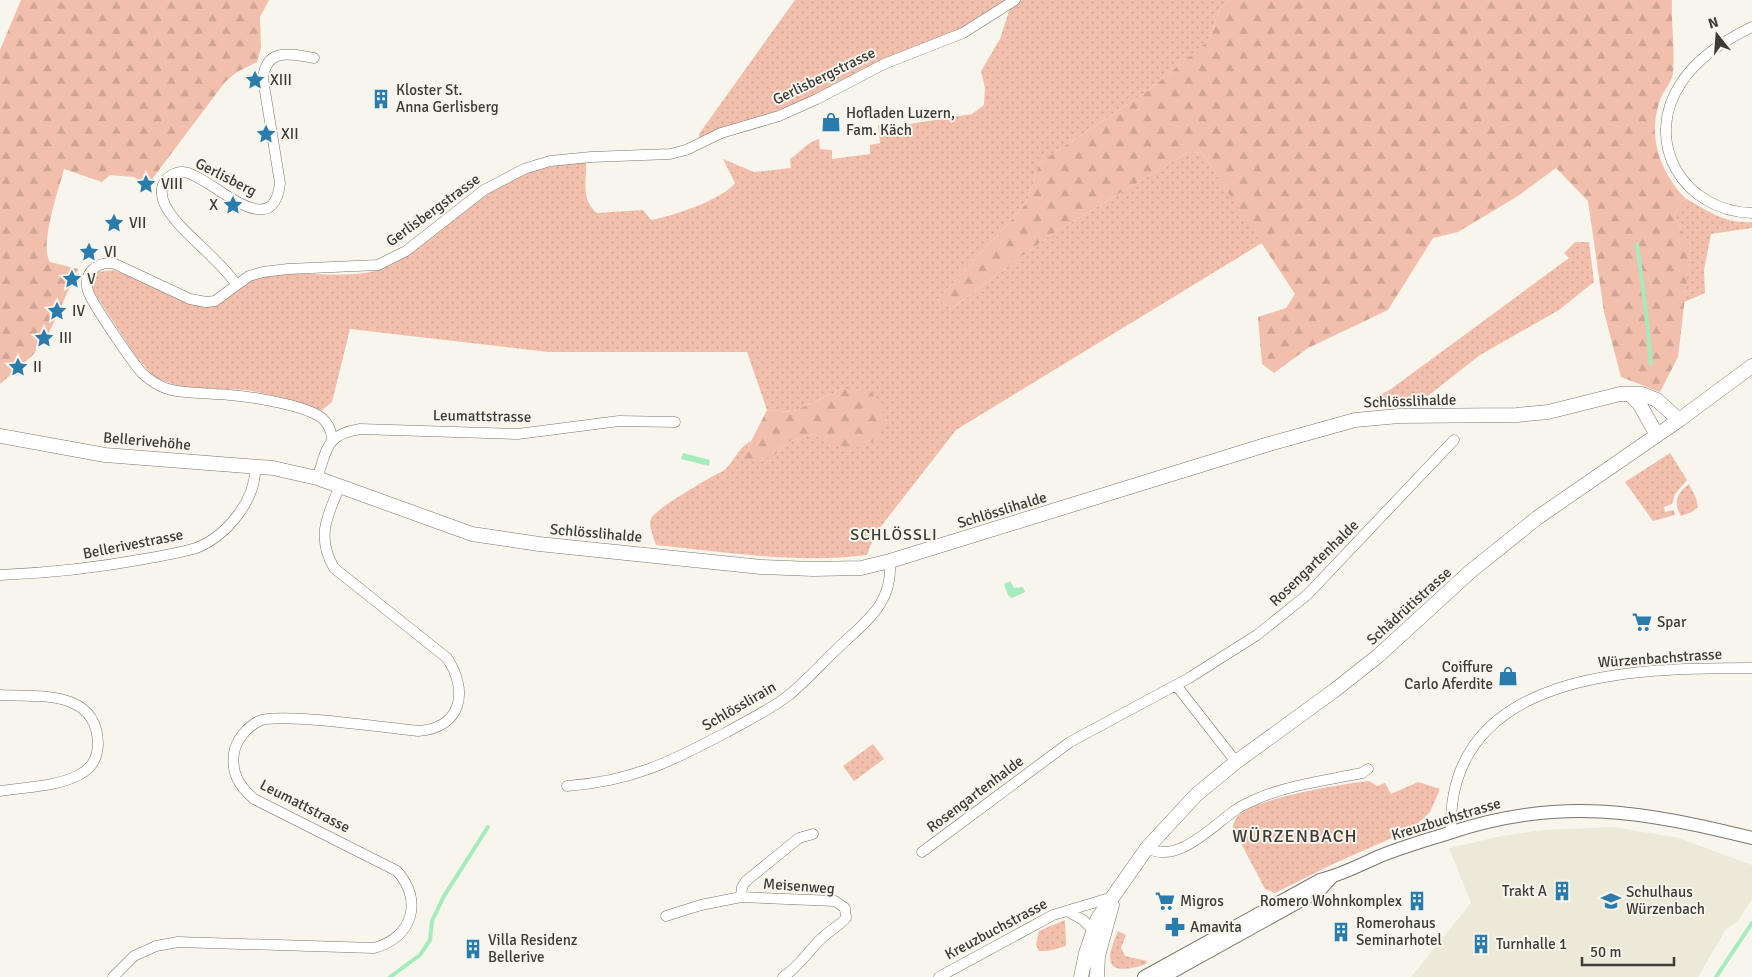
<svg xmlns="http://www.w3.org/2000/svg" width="1752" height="977" viewBox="0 0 1752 977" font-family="Signika,sans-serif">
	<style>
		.built { fill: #ede9d8 }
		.green { fill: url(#green-dots) }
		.forest { fill: url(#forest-firs) }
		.water { fill: #a5ebbb }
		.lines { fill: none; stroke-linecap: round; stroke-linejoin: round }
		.stream { stroke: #a5ebbb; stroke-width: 4 }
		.minor-casing { stroke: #78776e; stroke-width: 11 }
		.tertiary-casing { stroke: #78776e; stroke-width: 14 }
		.secondary-casing { stroke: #78776e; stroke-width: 15 }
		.minor { stroke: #fff; stroke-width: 10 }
		.tertiary { stroke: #fff; stroke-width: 12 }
		.secondary { stroke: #fff; stroke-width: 14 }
		.labels { text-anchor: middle; stroke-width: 4; stroke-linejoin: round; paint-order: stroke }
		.street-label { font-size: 15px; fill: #3c3b37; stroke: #f7f5ec }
		.poi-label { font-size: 15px; fill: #3c3b37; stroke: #f7f5ec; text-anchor: start }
		.neighbourhood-label { font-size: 16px; letter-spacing: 1px; fill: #3c3b34; stroke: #f7f5ec }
		.quarter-label { font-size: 18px; letter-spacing: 1px; fill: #3c3b34; stroke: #f7f5ec }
	</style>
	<defs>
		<pattern id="green-dots" width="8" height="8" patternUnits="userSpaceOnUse" patternTransform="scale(1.25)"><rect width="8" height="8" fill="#f2bfad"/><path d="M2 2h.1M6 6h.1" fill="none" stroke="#d0a595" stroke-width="1.8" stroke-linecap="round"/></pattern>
		<pattern id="forest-firs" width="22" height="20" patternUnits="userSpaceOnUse" patternTransform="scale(1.25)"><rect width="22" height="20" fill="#f2bfad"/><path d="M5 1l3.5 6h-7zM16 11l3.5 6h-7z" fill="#d0a595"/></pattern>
	</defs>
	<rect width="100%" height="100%" fill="#f7f5ec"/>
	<!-- built -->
	<path class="built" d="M1613,827l66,11 73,27v34l-15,23 -11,7 -28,48h-287l60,-74 -22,-55 53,-12 42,-6z"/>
	<!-- green -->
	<path class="green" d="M795,0h215l-38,24 -171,78 -102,38v-6z
		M1022,0h208l-11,10 -10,30 -61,51 -108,71 -14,42 -88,95 13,10 98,-73 139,-84 14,1 60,90 -306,187 -81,104 -8,21c-71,9 -141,-3 -211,-10 -2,-7 -8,-20 -5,-26 2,-9 61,-43 72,-48 12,-9 14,-23 28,-30l-8,17 30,-1 15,-15 25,-8 35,16 -4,-62 -52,24 -25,-2 -20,-58h-199l-198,-23 -18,73 -11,9 -37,-13 -37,-8 -66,-3 -26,-9 -21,-24 -42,-65 -1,-7 7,-10 16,-2 82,35c24,-10 49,-26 74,-30 36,-5 81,6 114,-7 18,-7 35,-22 51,-34 54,-42 80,-67 151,-72 1,19 -6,37 11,51l46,-3 8,10c19,-3 73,-21 84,-37l-12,-24 31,13 37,-4 -1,-9c11,-7 17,-17 29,-20l1,10 12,1v9l38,-5v-9l10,-2 -2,-18 13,2 81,-13 12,-9 1,-17 -4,-17 19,-32 10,-31z
		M1685,198c23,13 40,26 67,24v6l-41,6 -7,36 1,23 -21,9 7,-56 -17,-30z
		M1575,242h14l5,40 -35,28 -79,45 -60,47 -55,2 26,-15 178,-131 -5,-5z
		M1670,453l17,27 -12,14 -3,10 -8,3 1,5 9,-2 1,5 -22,6 -28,-39z
		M1689,484l7,14 2,9 -6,5 -11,4c-8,-14 -4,-23 8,-32z
		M873,744l11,15 -30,22 -11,-15z
		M1369,781l8,5 8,-3 6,11 27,-12 22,7 -10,23 -18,17 -79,35 -58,29 -10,-4 -32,-61c0,-5 2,-9 6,-13 21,-18 102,-31 130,-34z
		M1065,920l1,26 -18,5h-9l-3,-6 3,-14z
		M1118,931l8,4 -5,13 4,8 22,5 -1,3c-40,13 -42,-1 -28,-33z"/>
	<!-- forest -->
	<path class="forest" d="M21,0h248l-9,17 1,31 -4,14 -20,10 -12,10 -78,104 -13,-9 -24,-2 -8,7 -38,-13c-5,20 -25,76 -14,93l28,7 -29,64 -17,23 -32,28v-334z
		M1230,0h442c-1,24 3,49 1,73 -1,9 -10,18 -13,27 -13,37 0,71 25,98l-11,18 17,30 -13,111 -18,35 -39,-15 -17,-65 -16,-111 -32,-33 -38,28 -60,36 -25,6 -45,72 -80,38 -34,25 -12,-9 -4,-47 28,-9 9,-14 -93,-141 -14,-1 -139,84 -98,73 -13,-10 88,-95 14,-42 108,-71 61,-51 10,-30z
		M844,388l28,5 13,22 -6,24 -31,12 -35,-17 -25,8 -15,15 -31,2 25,-49 25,2z"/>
	<!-- water -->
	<path class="water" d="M683,453l27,7 -1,6 -28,-7z
		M1010,581l4,7 9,-1 2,5 -13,6 -4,-3 -4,-11z"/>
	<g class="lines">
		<!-- stream -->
		<path class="stream" d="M1637,244l9,68 5,52
			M390,977l30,-22 10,-15 2,-19 12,-25 44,-69
			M1716,977l36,-54"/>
		<defs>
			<path id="minor" d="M1752,27c-27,13 -54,30 -71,56 -39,59 2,128 71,130
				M236,284c-18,-27 -58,-53 -71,-79 -3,-6 -5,-16 -1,-22 3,-6 12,-12 19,-11 25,1 90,76 97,11l-17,-104c3,-32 28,-25 51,-21
				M332,438c-1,-8 -3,-14 -10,-20 -21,-15 -81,-23 -107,-24 -17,-2 -34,0 -50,-6 -8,-3 -15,-8 -22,-14 -9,-9 -52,-72 -55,-83 -5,-18 8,-29 25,-28l77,36 16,3 9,-1 34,-25 14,-4 25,-3 90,-4 28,-14 78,-61 40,-21 26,-8 41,-4 79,-3 16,-4 35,-17 58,-17 38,-17 67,-35 79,-31 52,-33
				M317,478c11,-30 8,-43 43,-49l158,5 101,-13 56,1
				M0,575c49,-2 96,-7 144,-16 17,-3 36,-6 52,-11 31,-12 61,-49 59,-82
				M1176,685l60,77
				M0,695c39,2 98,-6 98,50 -1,14 -6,23 -19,30 -23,12 -54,12 -79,16
				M567,786c66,-5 103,-24 160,-54 21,-12 43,-22 62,-37 17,-14 33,-32 49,-47 29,-28 55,-44 52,-87
				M1451,832c-5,-162 184,-164 301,-164
				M1147,848c31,17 66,-23 90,-39 7,-5 16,-8 24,-12 33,-13 67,-17 101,-24l6,-4
				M922,852l148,-110 119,-64 68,-43 50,-40 147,-155
				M1069,912l14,8 11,11
				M666,916l35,-11 40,-8
				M113,977l21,-21 22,-10 22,-4 196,6c38,-10 50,-47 23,-77l-143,-72c-15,-13 -23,-26 -20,-46 2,-13 13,-26 25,-32 21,-9 130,7 159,10 44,-3 51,-40 29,-73l-113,-90c-18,-31 -7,-52 6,-82
				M783,977c16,-10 25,-26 39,-39 7,-7 17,-12 24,-20l-1,-10 -10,-7 -94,-4 1,-10 4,-6 53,-43 14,-4
				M939,977l114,-62 60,-18"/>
			<path id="tertiary" d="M1144,977l176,-97c21,-5 40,-15 60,-24 22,-9 46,-16 69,-23 110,-37 193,-22 303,5
				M1163,977l157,-87 12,-13"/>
			<path id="secondary" d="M1631,395l9,10 17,30
				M0,436l105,19 168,13 44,10 155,56 67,10 222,23 52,2 48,-1 29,-7 379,-117 86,-24 44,-4 118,-1 31,-3 72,-18h22l15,6 22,20
				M1097,976l1,-20 14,-51
				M1081,977l5,-24 12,-35 49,-70 49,-53 40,-33 99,-72 43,-34 93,-85 66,-53 142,-98 73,-54"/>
		</defs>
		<!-- minor casing -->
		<use href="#minor" class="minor-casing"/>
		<!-- tertiary casing -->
		<use href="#tertiary" class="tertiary-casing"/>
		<!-- secondary casing -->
		<use href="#secondary" class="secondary-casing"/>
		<!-- minor -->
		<use href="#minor" class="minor"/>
		<!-- tertiary -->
		<use href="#tertiary" class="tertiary"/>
		<!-- secondary -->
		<use href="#secondary" class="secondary"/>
	</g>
	<!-- icons -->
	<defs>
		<symbol id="sight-bare" viewBox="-9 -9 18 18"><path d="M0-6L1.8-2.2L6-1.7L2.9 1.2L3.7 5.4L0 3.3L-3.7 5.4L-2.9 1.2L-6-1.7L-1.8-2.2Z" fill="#2a7cad" stroke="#f7f5ec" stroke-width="2.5" paint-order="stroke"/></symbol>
		<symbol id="building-bare" viewBox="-9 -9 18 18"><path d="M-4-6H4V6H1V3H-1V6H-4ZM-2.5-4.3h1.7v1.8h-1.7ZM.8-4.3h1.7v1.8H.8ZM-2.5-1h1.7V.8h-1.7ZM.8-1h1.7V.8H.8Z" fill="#2a7cad" stroke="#f7f5ec" stroke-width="2.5" paint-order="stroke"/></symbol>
		<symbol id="shop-bare" viewBox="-9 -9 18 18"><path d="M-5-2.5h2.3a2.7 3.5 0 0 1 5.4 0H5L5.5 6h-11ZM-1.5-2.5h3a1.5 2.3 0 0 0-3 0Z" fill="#2a7cad" stroke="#f7f5ec" stroke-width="2.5" paint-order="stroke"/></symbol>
		<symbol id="supermarket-bare" viewBox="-9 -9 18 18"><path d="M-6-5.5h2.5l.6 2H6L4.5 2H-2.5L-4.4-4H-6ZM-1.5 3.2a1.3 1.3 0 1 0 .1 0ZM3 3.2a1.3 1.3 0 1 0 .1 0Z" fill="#2a7cad" stroke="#f7f5ec" stroke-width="2.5" paint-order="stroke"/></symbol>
		<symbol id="school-bare" viewBox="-9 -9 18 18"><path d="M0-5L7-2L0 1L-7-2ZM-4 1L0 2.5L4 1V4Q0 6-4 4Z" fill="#2a7cad" stroke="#f7f5ec" stroke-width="2.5" paint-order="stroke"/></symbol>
		<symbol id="pharmacy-bare" viewBox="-9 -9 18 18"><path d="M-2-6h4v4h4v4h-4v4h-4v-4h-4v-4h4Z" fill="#2a7cad" stroke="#f7f5ec" stroke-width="2.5" paint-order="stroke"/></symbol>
	</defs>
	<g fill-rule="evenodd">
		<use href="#sight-bare" x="241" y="66" width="28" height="28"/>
		<use href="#building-bare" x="367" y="85" width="28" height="28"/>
		<use href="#shop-bare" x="817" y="108" width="28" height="28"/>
		<use href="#sight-bare" x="252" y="120" width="28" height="28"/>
		<use href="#sight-bare" x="132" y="170" width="28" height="28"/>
		<use href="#sight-bare" x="219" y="191" width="28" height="28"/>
		<use href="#sight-bare" x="100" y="209" width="28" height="28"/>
		<use href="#sight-bare" x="75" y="238" width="28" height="28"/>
		<use href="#sight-bare" x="58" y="265" width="28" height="28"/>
		<use href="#sight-bare" x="43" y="297" width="28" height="28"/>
		<use href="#sight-bare" x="30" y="324" width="28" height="28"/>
		<use href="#sight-bare" x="4" y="353" width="28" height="28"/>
		<use href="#supermarket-bare" x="1628" y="608" width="28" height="28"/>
		<use href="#shop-bare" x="1494" y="662" width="28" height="28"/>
		<use href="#building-bare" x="1548" y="877" width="28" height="28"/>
		<use href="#supermarket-bare" x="1151" y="887" width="28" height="28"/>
		<use href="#building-bare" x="1403" y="887" width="28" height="28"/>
		<use href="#school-bare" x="1597" y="887" width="28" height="28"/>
		<use href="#pharmacy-bare" x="1161" y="913" width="28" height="28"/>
		<use href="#building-bare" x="1327" y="918" width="28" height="28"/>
		<use href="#building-bare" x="1467" y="930" width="28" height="28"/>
		<use href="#building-bare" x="459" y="935" width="28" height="28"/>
	</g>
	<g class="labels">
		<!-- street labels -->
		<g class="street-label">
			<text transform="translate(824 76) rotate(-26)" y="5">Gerlisbergstrasse</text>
			<text transform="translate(226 177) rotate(27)" y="5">Gerlisberg</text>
			<text transform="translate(433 210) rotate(-36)" y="5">Gerlisbergstrasse</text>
			<text transform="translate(1410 401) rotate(-2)" y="5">Schlösslihalde</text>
			<text transform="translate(482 416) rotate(1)" y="5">Leumattstrasse</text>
			<text transform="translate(147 441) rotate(5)" y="5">Bellerivehöhe</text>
			<text transform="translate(1002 510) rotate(-17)" y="5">Schlösslihalde</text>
			<text transform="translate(596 533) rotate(5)" y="5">Schlösslihalde</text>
			<text transform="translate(133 544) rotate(-11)" y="5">Bellerivestrasse</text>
			<text transform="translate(1314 563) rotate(-44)" y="5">Rosengartenhalde</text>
			<text transform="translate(1409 606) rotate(-42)" y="5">Schädrütistrasse</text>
			<text transform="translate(1660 658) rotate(-4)" y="5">Würzenbachstrasse</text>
			<text transform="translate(739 706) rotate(-30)" y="5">Schlösslirain</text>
			<text transform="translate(975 794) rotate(-37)" y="5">Rosengartenhalde</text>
			<text transform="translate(305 806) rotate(27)" y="5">Leumattstrasse</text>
			<text transform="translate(1446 819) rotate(-17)" y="5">Kreuzbuchstrasse</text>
			<text transform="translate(799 886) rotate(4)" y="5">Meisenweg</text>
			<text transform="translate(996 929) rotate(-28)" y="5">Kreuzbuchstrasse</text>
		</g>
		<!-- poi labels -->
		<g class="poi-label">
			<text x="270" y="85">XIII</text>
			<text x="396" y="95">Kloster St.<tspan x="396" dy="17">Anna Gerlisberg</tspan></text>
			<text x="846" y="118">Hofladen Luzern,<tspan x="846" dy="17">Fam. Käch</tspan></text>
			<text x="281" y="139">XII</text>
			<text x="161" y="189">VIII</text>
			<text x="218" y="210" text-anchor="end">X</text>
			<text x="129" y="228">VII</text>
			<text x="104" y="257">VI</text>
			<text x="87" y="284">V</text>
			<text x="72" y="316">IV</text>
			<text x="59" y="343">III</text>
			<text x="33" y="372">II</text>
			<text x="1657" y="627">Spar</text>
			<text x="1493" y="672" text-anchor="end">Coiffure<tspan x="1493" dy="17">Carlo Aferdite</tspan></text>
			<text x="1547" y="896" text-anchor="end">Trakt A</text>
			<text x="1626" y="897">Schulhaus<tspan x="1626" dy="17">Würzenbach</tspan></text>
			<text x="1180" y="906">Migros</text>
			<text x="1402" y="906" text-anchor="end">Romero Wohnkomplex</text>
			<text x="1356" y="928">Romerohaus<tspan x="1356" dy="17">Seminarhotel</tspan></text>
			<text x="1190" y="932">Amavita</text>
			<text x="488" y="945">Villa Residenz<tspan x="488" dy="17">Bellerive</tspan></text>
			<text x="1496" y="949">Turnhalle 1</text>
		</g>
		<!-- neighbourhood labels -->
		<g class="neighbourhood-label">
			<text x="894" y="540">SCHLÖSSLI</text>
		</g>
		<!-- quarter labels -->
		<g class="quarter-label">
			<text x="1295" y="842">WÜRZENBACH</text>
		</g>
	</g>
	<!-- north arrow -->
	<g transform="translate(1717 35) rotate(343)" stroke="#f7f5ec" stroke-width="4" paint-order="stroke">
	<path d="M0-4L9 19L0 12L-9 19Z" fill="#3c3b37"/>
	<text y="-8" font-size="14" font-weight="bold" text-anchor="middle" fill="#3c3b37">N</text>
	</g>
	<!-- scale -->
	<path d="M1582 957v8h92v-8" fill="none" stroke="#3c3b37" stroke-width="2.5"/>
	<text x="1590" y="957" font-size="15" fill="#3c3b37" stroke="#f7f5ec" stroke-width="4" paint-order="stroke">50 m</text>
</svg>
